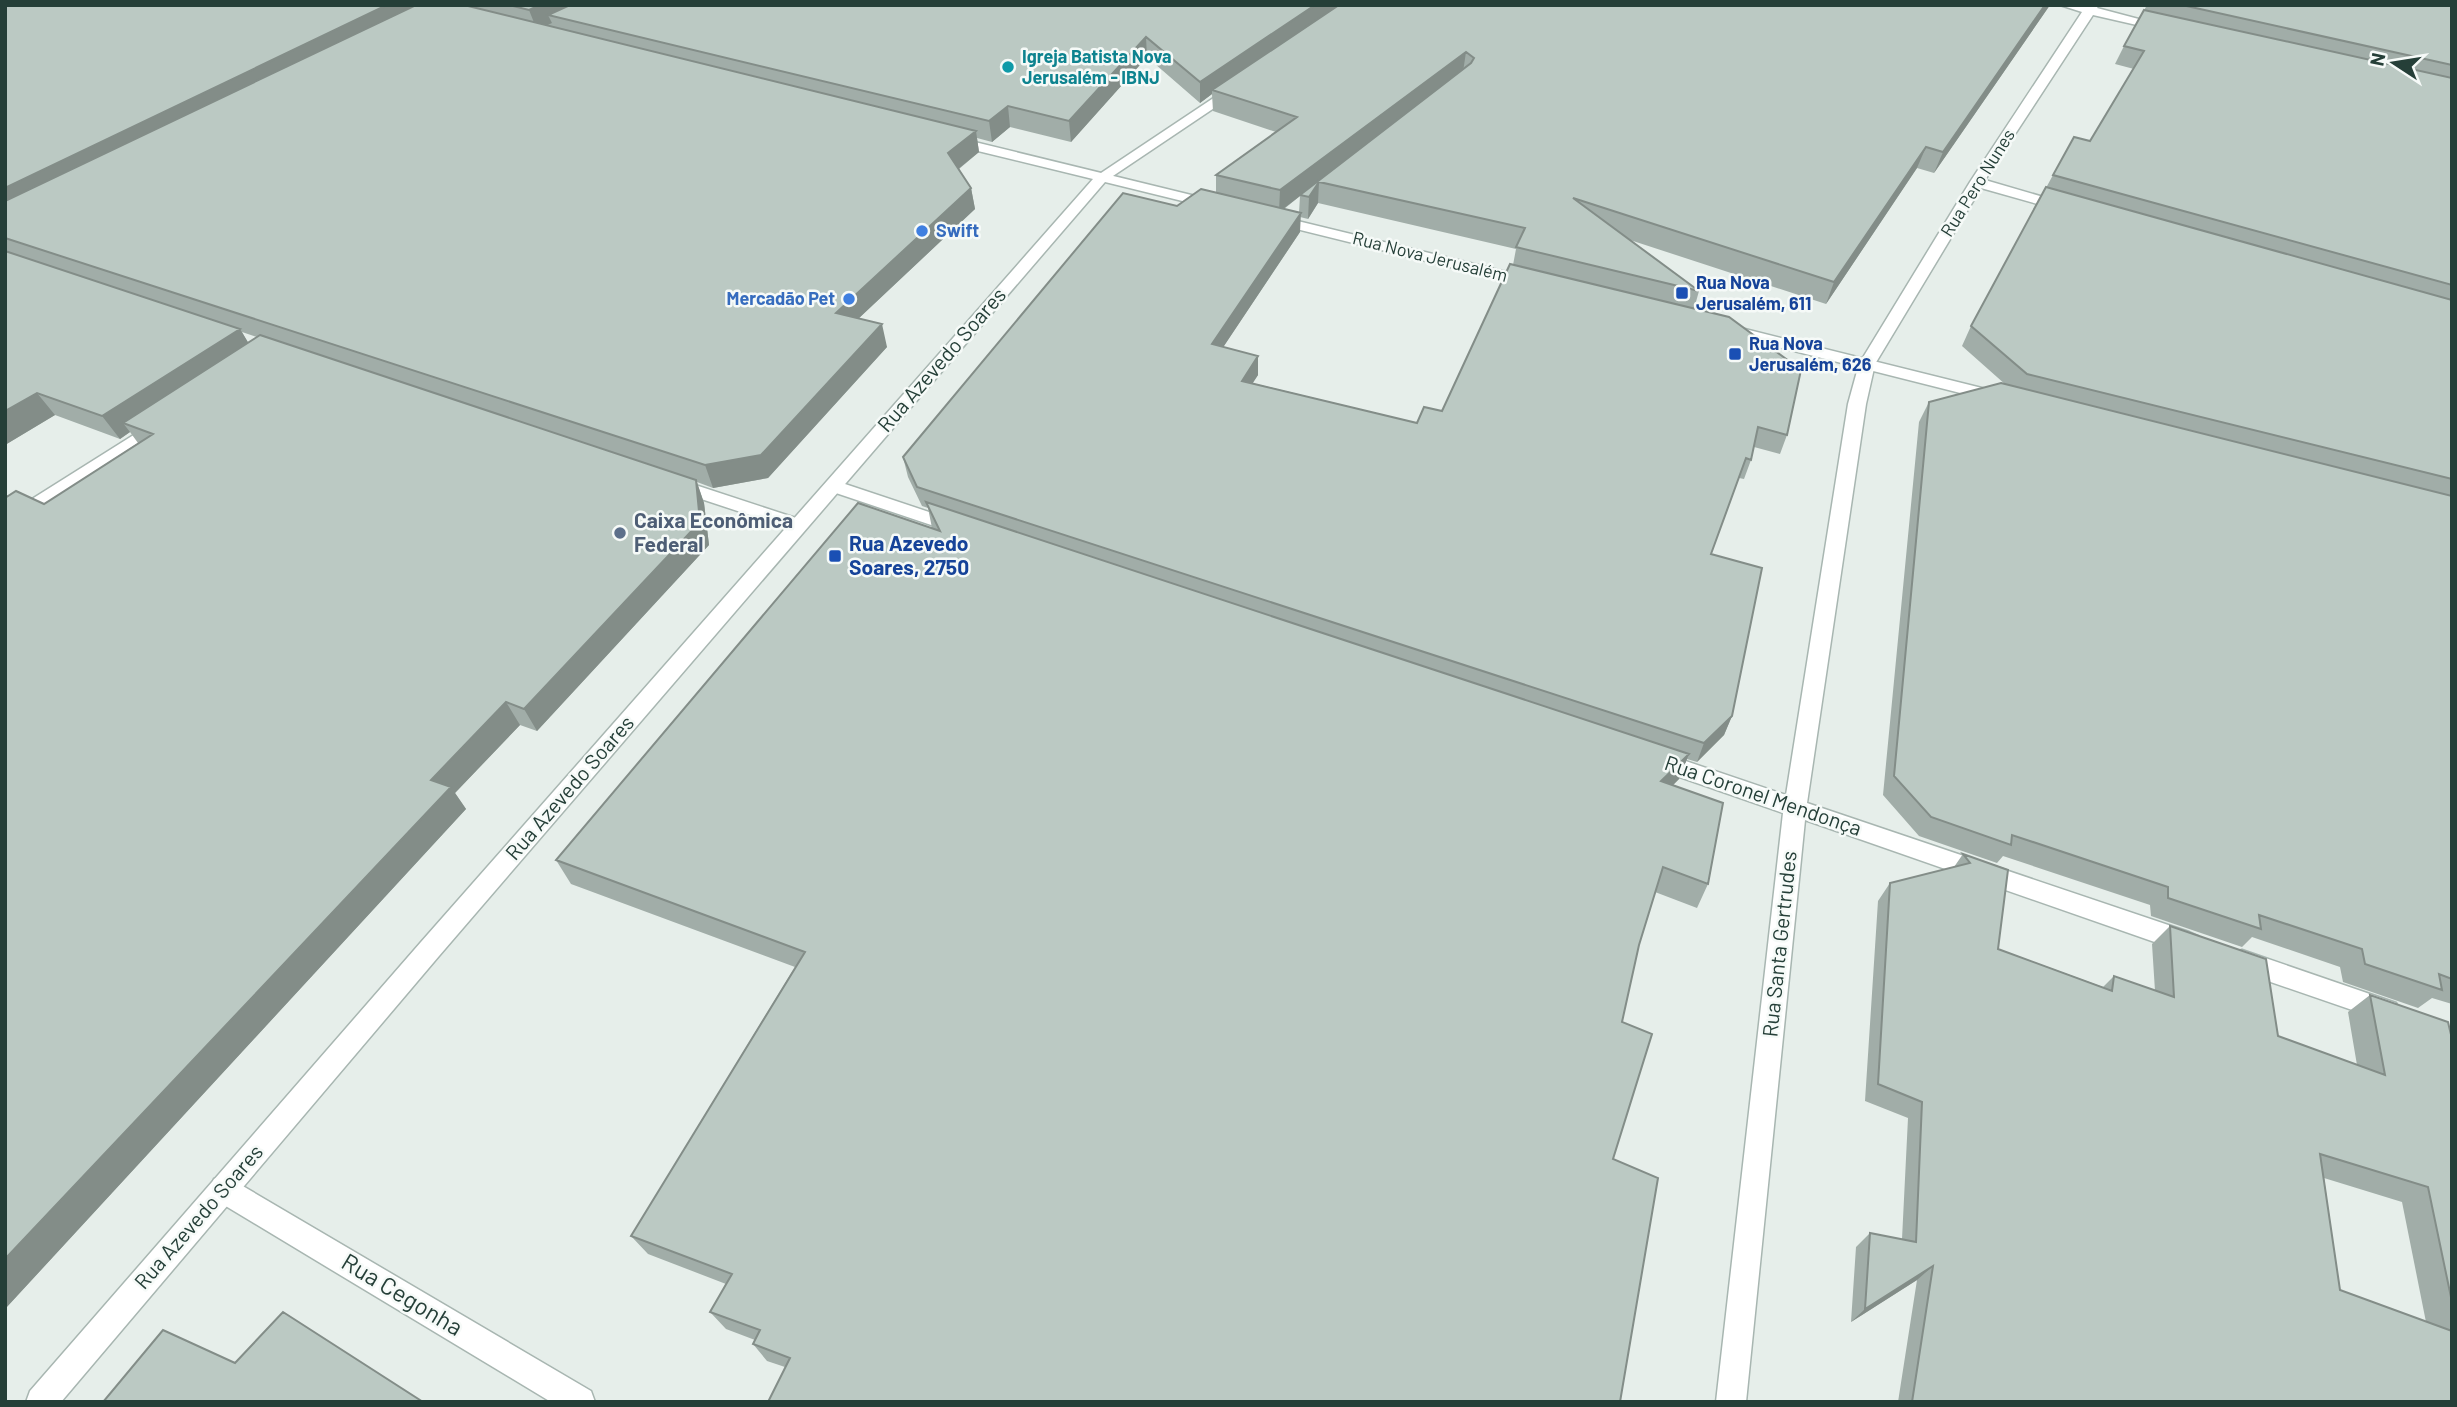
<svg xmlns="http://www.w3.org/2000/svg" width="2457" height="1407" viewBox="0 0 2457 1407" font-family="Barlow,sans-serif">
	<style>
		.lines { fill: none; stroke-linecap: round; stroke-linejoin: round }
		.minor-casing { stroke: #a8b6b1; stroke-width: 3 }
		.tertiary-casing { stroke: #a8b6b1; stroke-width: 3 }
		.minor { fill: #fff; fill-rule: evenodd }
		.tertiary { fill: #fff; fill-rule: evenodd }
		.wall { fill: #a1ada8; fill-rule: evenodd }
		.shaded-wall { fill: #838d88 }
		.building { fill: #bbc9c3; stroke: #838d88; stroke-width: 2 }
		.culture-dot { fill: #0f9aa8; stroke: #f6faf8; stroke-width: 2.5 }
		.shop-dot { fill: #3f7fe0; stroke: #f6faf8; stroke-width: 2.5 }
		.transit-dot { fill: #1a4fb4; stroke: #f6faf8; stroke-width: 2.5 }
		.service-dot { fill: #5c6f8a; stroke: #f6faf8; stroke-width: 2.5 }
		.labels { text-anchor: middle; stroke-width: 5; stroke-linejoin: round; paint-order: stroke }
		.far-culture-label { font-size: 18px; font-weight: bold; fill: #0d838f; stroke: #f6faf8; text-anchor: start }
		.far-street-label { font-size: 18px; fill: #253f38; stroke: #f6faf8 }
		.far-shop-label { font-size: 18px; font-weight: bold; fill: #366cbe; stroke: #f6faf8; text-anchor: start }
		.far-transit-label { font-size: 18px; font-weight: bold; fill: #164399; stroke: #f6faf8; text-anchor: start }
		.street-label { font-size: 21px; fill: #253f38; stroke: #f6faf8 }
		.service-label { font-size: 21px; font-weight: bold; fill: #4e5e75; stroke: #f6faf8; text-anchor: start }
		.transit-label { font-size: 21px; font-weight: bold; fill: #164399; stroke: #f6faf8; text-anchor: start }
		.near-street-label { font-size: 24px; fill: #253f38; stroke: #f6faf8 }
	</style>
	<rect width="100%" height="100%" fill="#e6eeea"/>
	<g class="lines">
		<defs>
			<path id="minor" d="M2060,5h39l-2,3 72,19 -6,4 -70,-16 -108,165 86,25 2,3 -7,4 -85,-24 -106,176 -9,40 -59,399 382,129 9,4 3,7 -3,7 -9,4 -384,-134 -59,582h-30l67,-589 -135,-47 -3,-6 3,-6 8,-3 130,44 62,-391 11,-40 111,-182 112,-170z
				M1236,83l5,1v6l-134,90h-10l-2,-3z
				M159,419l6,1 3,4 -3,4 -160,103v-15z
				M674,478l131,43 2,4 -2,4 -7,2 -130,-43 -3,-4 3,-4z
				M833,480l129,43 2,4 -2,4 -7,2 -128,-43 -3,-4 3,-4z
				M2242,950l154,53 4,8 -4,8 -9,3 -154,-53 -3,-8 3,-8z
				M224,1175l367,216 4,11h-44l-337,-203 -4,-10 4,-10z"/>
			<path id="tertiary" d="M950,136l270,66 2,3 -7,4 -110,-27 -666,774 -378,446h-35l4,-11 391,-449 672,-763 -148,-36v-6z
				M1273,215l263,64 3,3 -8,5 -263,-65 -2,-3z
				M1729,325l277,69 2,4 -8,5 -277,-70 -2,-3z"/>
		</defs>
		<!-- minor casing -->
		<use href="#minor" class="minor-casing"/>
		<!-- tertiary casing -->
		<use href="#tertiary" class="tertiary-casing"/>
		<!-- minor -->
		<use href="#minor" class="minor"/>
		<!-- tertiary -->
		<use href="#tertiary" class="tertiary"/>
	</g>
	<!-- wall -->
	<path class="wall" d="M5,5h2045l-116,168 -17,-5 -91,136 -196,-64 69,51 -5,18 93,126 -7,19 -26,-7 -3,13 -7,19 -5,-1 -28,76 21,162 -8,19 -27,27 -10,-3 -8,20 -6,6 35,99 -11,24 -42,-16 -870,475 -18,-6 -14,-17 2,-4 -29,-11 -16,-17 16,-28 -78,-30 -17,-18 164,-269 -224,-83 -15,-24 376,-332 -4,-20 -6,-2 -14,-29 -5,-20 274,-251 39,-14v-17l60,-43 -63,-21 -1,-17 -12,9 -53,-46 -76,85 -61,-15 -18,15 -15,-4 2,14 -20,17 12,19 4,21 -116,109 28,29 -119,131 -55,10 -16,-6 7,21 5,42 -172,186 -17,-6 -65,68 11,16 -461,500v-816l3,3 36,8 94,-61 -8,-11 -10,7 -65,-24 -50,30zM1300,196l-1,17 -15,-4zM1318,203l198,46 -3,16 -71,146 -25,12 -165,-40 6,-8 -35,-28 77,-115v-15l8,2zM242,332l15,5 -9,6z
		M2147,5h305v999l-20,-6 -14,10 -75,-26 -3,-15 -88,-30 -10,10 -91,-31 -1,-11 -147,-49 -6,7 -78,-27 -36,-41 36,-373 10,-20 77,-17 -44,-39 9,-20 82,-151 37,-34 44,-72 -19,-5 9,-18z
		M1963,854l45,16 -10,79 105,38 11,-11 41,15 -3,-47 18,-18 108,110 79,29 -9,-53 22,-17 82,44v363h-554l19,-122 -66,42 5,-75 14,-14 32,6 6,-121 -43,-17 13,-200 12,-18 64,-16zM2324,1178l78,24 24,120 -86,-32z"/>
	<!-- shaded-wall -->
	<path class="shaded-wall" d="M387,5h31l-413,212v-29z
		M540,5h51l-43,10 4,8 -15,7 -8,-20z
		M1315,5h29l-132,85v4l-12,9v-21z
		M2045,5h5l-116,168 9,-21z
		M1146,37l1,20 -76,85 -2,-21z
		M1466,52l-3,20 -184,140 1,-22z
		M1008,106l2,21 -18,15 -3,-21z
		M976,131l3,21 -27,22 -4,-21z
		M1926,147l-9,21 -91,136 8,-22z
		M1319,182l-1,21 -10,16 1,-22z
		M971,188l4,21 -134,126 -5,-22z
		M1301,213l-1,19 -88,132v-20z
		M882,324l5,23 -119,131 -55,10 -8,-23z
		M240,329l14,23 -131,71 7,9 -10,7 -18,-23z
		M1258,356v19l-16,25v-19z
		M37,393l18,22 -50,30v-34z
		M696,480l8,23 5,42 -172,186 -13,-22z
		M506,702l14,23 -65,68 11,16 -461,500v-50l426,-479z
		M1732,716l-8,19 -27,27 7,-19z
		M1689,754l-10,25 -27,27 9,-25z
		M1933,1266l-16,14 -66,42 14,-13z"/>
	<!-- building -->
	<path class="building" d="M5,5h382l-382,183z
		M416,5h48l512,126 -28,22 23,35 -135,125 46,11 -121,131 -56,10 -700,-227v-37z
		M509,5h31l-11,5z
		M570,5h745l-115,77 -54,-45 -77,84 -61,-15 -19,15 -441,-106z
		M1339,5h706l-102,147 -17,-5 -92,135 -261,-84 126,93 -183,-44 9,-19 -206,-46 -10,15 -9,-2 171,-132 3,-5 -8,-6 -186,138 -64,-15 81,-58 -85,-27z
		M2182,5h270v60z
		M2144,10l308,68v207l-399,-110 21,-38 16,4 54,-90 -20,-5z
		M2046,187l406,113v179l-425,-105 -56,-48z
		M1201,189l100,24 -89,131 46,12 -16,25 175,42 7,-16 18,4 68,-147 219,53 72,53 -14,65 -29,-8 -7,33 -5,-2 -35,96 51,14 -30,148 -28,27 -787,-256 -14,-30 220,-264 54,13z
		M5,251l235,78 -138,87 -65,-23 -32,18z
		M260,335l436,145 4,42 -176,187 -18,-7 -75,78 20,7 -446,472v-761l11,-7 28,13 109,-70 -30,-11z
		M2001,383l451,113v483l-13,-5 3,16 -77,-26 -3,-15 -103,-34 2,14 -93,-31v-11l-156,-52 -1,10 -80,-28 -37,-41 35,-374z
		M926,502l763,252 -28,27 62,22 -15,81 -45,-17 -24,78 -17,77 30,12 -39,125 45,19 -38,224h-852l22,-44 -37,-14 7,-14 -50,-18 22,-38 -101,-38 174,-284 -249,-92 302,-357 82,28z
		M1963,854l45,16 -10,79 114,42 2,-15 60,21 -4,-71 96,33 12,77 107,39 -15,-80 78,27 4,17v263l-24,-115 -108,-33 20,136 112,41v71h-540l21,-136 -68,43 5,-76 46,9 6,-140 -44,-18 12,-201 80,-20z
		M283,1312l140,90h-320l60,-72 72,33z"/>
	<!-- markers -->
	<circle class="culture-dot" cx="1008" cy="67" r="7"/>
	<g class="shop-dot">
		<circle cx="922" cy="231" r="7"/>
		<circle cx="849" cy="299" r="7"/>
	</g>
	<g class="transit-dot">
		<rect x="1675" y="286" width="14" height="14" rx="3.5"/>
		<rect x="1728" y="347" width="14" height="14" rx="3.5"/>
		<rect x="828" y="549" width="14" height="14" rx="3.5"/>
	</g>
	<circle class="service-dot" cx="620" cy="533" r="7"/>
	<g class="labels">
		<!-- far-culture labels -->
		<g class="far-culture-label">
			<text x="1022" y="63">Igreja Batista Nova<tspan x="1022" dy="21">Jerusalém - IBNJ</tspan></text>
		</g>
		<!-- far-street labels -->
		<g class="far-street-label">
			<text transform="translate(1978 183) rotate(-58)" y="6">Rua Pero Nunes</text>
			<text transform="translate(1430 257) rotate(14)" y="6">Rua Nova Jerusalém</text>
		</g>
		<!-- far-shop labels -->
		<g class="far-shop-label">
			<text x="936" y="237">Swift</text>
			<text x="835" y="305" text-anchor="end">Mercadão Pet</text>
		</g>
		<!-- far-transit labels -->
		<g class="far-transit-label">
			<text x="1696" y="289">Rua Nova<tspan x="1696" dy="21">Jerusalém, 611</tspan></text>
			<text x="1749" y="350">Rua Nova<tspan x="1749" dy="21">Jerusalém, 626</tspan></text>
		</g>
		<!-- street labels -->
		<g class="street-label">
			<text transform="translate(942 360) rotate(-49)" y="7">Rua Azevedo Soares</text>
			<text transform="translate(570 788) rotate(-49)" y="7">Rua Azevedo Soares</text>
			<text transform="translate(1763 796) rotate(19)" y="7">Rua Coronel Mendonça</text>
			<text transform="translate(1780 944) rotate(-84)" y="7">Rua Santa Gertrudes</text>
			<text transform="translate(199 1217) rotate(-49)" y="7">Rua Azevedo Soares</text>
		</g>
		<!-- service labels -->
		<g class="service-label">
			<text x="634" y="528">Caixa Econômica<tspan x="634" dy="24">Federal</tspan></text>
		</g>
		<!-- transit labels -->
		<g class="transit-label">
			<text x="849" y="551">Rua Azevedo<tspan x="849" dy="24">Soares, 2750</tspan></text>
		</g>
		<!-- near-street labels -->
		<g class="near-street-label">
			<text transform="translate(402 1295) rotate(31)" y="8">Rua Cegonha</text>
		</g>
	</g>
	<!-- border -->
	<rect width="2457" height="1407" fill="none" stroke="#253f38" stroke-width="14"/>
	<!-- north arrow -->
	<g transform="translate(2394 63) rotate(282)" stroke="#f6faf8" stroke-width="5" paint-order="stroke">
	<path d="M0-5L12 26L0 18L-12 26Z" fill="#253f38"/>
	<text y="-10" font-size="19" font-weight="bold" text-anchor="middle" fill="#253f38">N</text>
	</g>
</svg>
